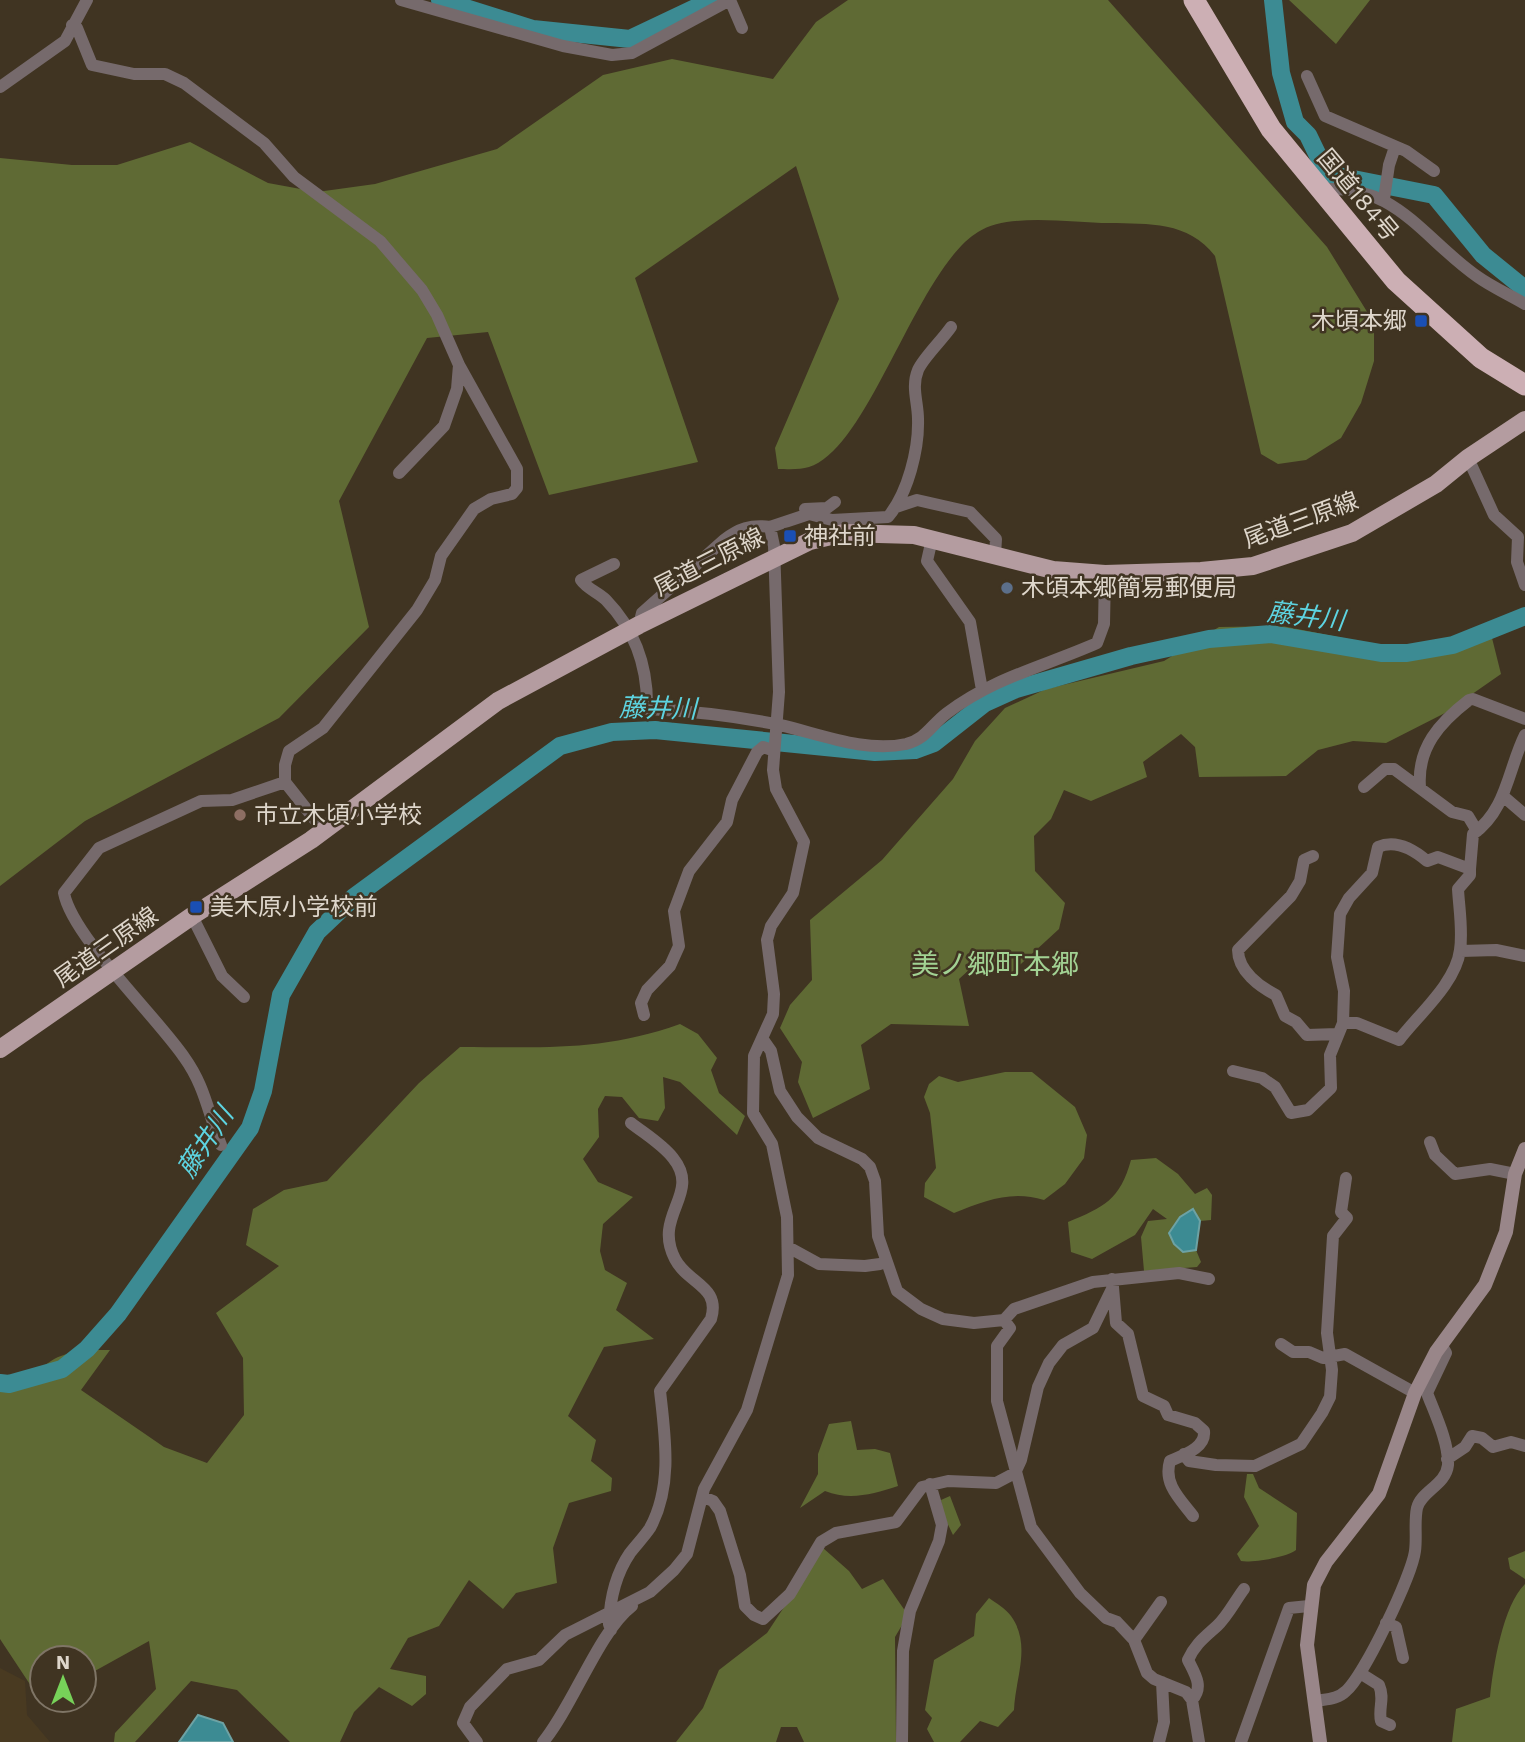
<svg xmlns="http://www.w3.org/2000/svg" width="1525" height="1742" viewBox="0 0 1525 1742" font-family="'Work Sans','Noto Sans JP',sans-serif">
	<style>
		.built { fill: #493a21 }
		.forest { fill: #5f6a34 }
		.water { fill: #3c8b93; stroke: #6da2a4; stroke-width: 2 }
		.lines { fill: none; stroke-linecap: round; stroke-linejoin: round }
		.river { stroke: #3c8b93; stroke-width: 18 }
		.street { stroke: #766a6c; stroke-width: 12 }
		.secondary { stroke: #998689; stroke-width: 14 }
		.primary { stroke: #b49ca0; stroke-width: 18 }
		.highway { stroke: #ccafb4; stroke-width: 21 }
		.transit-dot { fill: #1a4fb4; stroke: #403422; stroke-width: 2.5 }
		.service-dot { fill: #5c6f8a; stroke: #403422; stroke-width: 2.5 }
		.education-dot { fill: #8d6e63; stroke: #403422; stroke-width: 2.5 }
		.labels { text-anchor: middle; stroke-width: 5; stroke-linejoin: round; paint-order: stroke }
		.street-label { font-size: 24px; fill: #ded6cb; stroke: #403422 }
		.poi-label { font-size: 24px; fill: #ded6cb; stroke: #403422; text-anchor: start }
		.water-label { font-size: 26px; font-style: italic; fill: #5dd4e1; stroke: #403422 }
		.quarter-label { font-size: 28px; fill: #a2d293; stroke: #403422 }
	</style>
	<rect width="100%" height="100%" fill="#403422"/>
	<!-- built -->
	<path class="built" d="M0,1668l25,13 2,34 23,27h-50z"/>
	<!-- forest -->
	<path class="forest" d="M848,0h260l219,247 47,76v38l-13,42 -20,35 -35,22 -28,4 -17,-10 -46,-198c-27,-35 -66,-32 -106,-33 -37,0 -100,-11 -131,9 -61,37 -109,217 -169,235 -9,3 -22,2 -31,2l-3,-21 64,-149 -43,-133 -161,112 63,184 -149,33 -61,-163 -61,6 -88,163 30,126 -90,91 -194,103 -85,65v-728l72,7h45l73,-23 78,41 49,9 58,-8 122,-35 106,-74 69,-16 101,20 43,-57z
		M1289,0h81l-34,44z
		M1282,626l153,30 56,-22 10,40 -56,39 -59,30 -33,-2 -35,9 -32,26 -87,1 -4,-30 -14,-13 -38,28 4,15 -56,24 -27,-11 -13,29 -17,17 1,35 30,32 -6,26 -49,45 -30,-14 -21,19 10,47 -78,-2 -30,21 9,44 -57,29 -15,-36 4,-20 -22,-34 10,-23 22,-25 -2,-60 72,-60 71,-81 22,-38 30,-33 41,-19 118,-28 55,-34z
		M680,1024l18,10 19,24 -6,12 8,23 26,23 -8,19 -57,-53 -17,-5 2,31 -7,13 -19,-3 -17,-21 -17,-1 -7,13 1,28 -16,22 15,23 35,15 -30,27 -3,27 5,19 22,13 -11,27 38,29 -50,8 -36,69 28,24 -5,21 21,17 -1,13 -42,12 -16,45 4,35 -41,10 -13,16 -34,-29 -30,46 -31,12 -18,31 36,7v18l-14,12 -33,-19 -25,25 -14,30h-50l-53,-52 -46,-9 -56,61h-21l1,-9 41,-44 -7,-48 -65,36v-19h-42v34h-7l-35,-53v-247c30,-6 28,-16 51,-31 17,-11 39,-11 59,-11l-29,40 83,57 43,16 37,-48 -1,-57 -27,-45 63,-47 -33,-21 7,-36 31,-19 43,-9 92,-98 41,-36c80,0 142,5 220,-23z
		M1005,1072h27l43,35 12,28 -3,23 -19,26 -21,16c-33,-10 -59,1 -90,13l-30,-16 1,-14 11,-15 -6,-55 -6,-16 5,-13 10,-8 19,6z
		M1156,1158l22,16 17,20 12,-6 5,7 -1,25 -11,1 -6,-11 -14,7 3,35 13,-2 5,12 -4,5 -53,4 -3,-34 7,-16 19,-2 -14,-10 -18,26 -43,24 -21,-7 -3,-30c36,-15 52,-22 63,-62z
		M851,1421l6,29 18,-1 15,4 8,33c-25,8 -48,15 -73,5l-25,17 18,-34v-20l11,-30z
		M1247,1474h6l6,14 38,25 -1,37c-8,7 -44,13 -55,11l-4,-7 22,-28 -15,-29z
		M950,1496l11,29 -8,10 -10,-21 -2,-14z
		M823,1548l26,23 13,18 21,-10 25,36 -13,22 1,105h-92l-7,-15h-16l-5,15h-100l27,-34 16,-38 48,-37z
		M1525,1551v28l-15,-10 -2,-11z
		M1525,1584v158h-73l4,-33 34,-12c3,-30 13,-92 35,-113z
		M989,1598c7,5 17,11 22,18 21,29 4,63 3,94l-16,17 -18,-6 -20,21h-26l-7,-13 5,-11 -7,-8 9,-50 40,-24 2,-22z"/>
	<!-- water -->
	<path class="water" d="M1193,1209l7,12 -4,29 -13,2 -9,-8 -5,-11 11,-16z
		M198,1715l25,8 10,19h-54z"/>
	<g class="lines">
		<!-- river -->
		<path class="river" d="M440,0l93,29 97,10 82,-39
			M1273,0l8,73 14,49 13,13 15,31 10,9 101,20 49,60 42,34
			M0,1383l9,1 53,-15 25,-20 31,-35 132,-186 13,-37 18,-96 36,-63 37,-35 206,-151 52,-14 43,-2 220,22 40,-2 19,-7 51,-40 31,-14 115,-33 78,-17 62,-5 110,19h26l46,-8 72,-29"/>
		<!-- street -->
		<path class="street" d="M401,0l162,46 49,9 20,-2 98,-53
			M730,0l12,28
			M72,25l5,3 15,37 42,9h31l19,9 80,60 30,34 86,64 42,49 15,25 22,50 -2,24 -13,37 -45,47
			M1307,76l18,40 81,35 28,20
			M0,87l65,-46 22,-41
			M1319,190c75,-10 105,50 159,87 14,10 32,18 47,27
			M1384,199l5,-34 6,-18
			M1468,458l26,57 24,22 -1,25 8,23
			M896,507l21,-7 53,12 26,27 -1,16
			M805,509l22,-1 8,-6
			M770,527l39,-13 23,6 56,-3c20,-24 31,-68 30,-98 0,-17 -7,-32 0,-49 5,-12 25,-31 33,-43
			M932,539l-5,22 43,61 12,68
			M614,564l-33,16c6,9 17,12 25,20 30,31 42,67 41,109 44,2 89,7 133,16 40,9 85,28 126,19 20,-5 25,-19 41,-31 48,-36 96,-46 150,-70l7,-19 1,-50
			M285,782v-17l4,-14 34,-23 94,-118 18,-30 6,-24 33,-47 17,-10 21,-5 5,-6v-19l-58,-104
			M1364,787l21,-18h9l58,43 16,4 9,15
			M1420,787c-3,-39 19,-64 49,-87l4,-1 52,20
			M1503,796l22,19
			M1313,856l-9,4 -4,21 -9,15 -53,54c0,21 22,37 38,45l9,21 11,6 11,13 30,-1
			M1470,869l3,-35c34,-24 35,-65 52,-99
			M192,916l30,60 22,21
			M1461,951l35,-1 29,6
			M644,1015l-3,-12 6,-13 23,-24 9,-20 -5,-35 15,-40 38,-49 5,-22 25,-48 6,-5 9,3
			M764,1041l7,10 9,40 17,26 21,21 44,21 8,8 5,14 3,55 19,55 24,18 22,10 31,4 30,-3 10,-11 79,-27 86,-9 30,6
			M1233,1071l29,7 13,9 16,26 17,-3 23,-22 -1,-33 13,-32h14l42,17c19,-25 57,-57 61,-90 3,-20 -1,-42 -2,-61l12,-14v-6l-32,-12 -11,4c-14,-12 -31,-22 -49,-14l-6,26 -23,25 -9,16 -3,43 7,34 -1,32
			M1430,1142l5,13 20,19 35,-5 25,5
			M221,1145c-13,-32 -16,-59 -37,-88 -28,-41 -112,-121 -120,-164l35,-45 102,-47 31,-1 53,-18 38,48
			M788,1247l31,17 46,2 15,-2
			M1113,1287l3,36 12,11 15,62 21,10 4,9 27,8 9,8c2,17 -21,24 -34,30 -7,23 10,38 23,55
			M1004,1320l6,8 -13,18v55l34,126 49,66 26,25 11,4 17,18 13,33 7,6 32,13 6,8 7,42
			M1281,1344l12,8h16l14,6 22,-4 70,39
			M1184,1454l5,7 27,4 39,1 46,-22 21,-31 8,-16 2,-27 -5,-37 6,-97 14,-18 -6,-6 5,-34
			M1447,1459l18,-12 7,-11 10,2 11,9 18,-5 14,4
			M703,1497l10,4 7,10 20,64 5,31 9,9 9,4 27,-25 31,-52 15,-9 60,-11 26,-35 26,-6 48,2 19,-10 6,-13 17,-73 11,-24 14,-18 30,-17 20,-41 -1,-8
			M1386,1623l10,4 7,31
			M611,1630l-2,-6c1,-26 6,-49 21,-71 6,-8 14,-16 20,-25 23,-42 15,-92 10,-137l51,-72c10,-33 -23,-35 -36,-60 -23,-44 27,-65 -2,-101 -11,-14 -28,-24 -42,-35
			M1134,1640l27,-38
			M1360,1673l19,12c6,14 -1,23 2,36l9,4
			M1192,1700c12,-13 3,-26 -4,-40 7,-16 17,-23 29,-34 10,-9 18,-25 27,-37
			M1316,1701c11,-2 22,-2 30,-10 18,-15 66,-116 69,-140 2,-14 -1,-29 2,-43 4,-17 29,-23 31,-43 1,-22 -13,-51 -21,-72l19,-40 -5,-9
			M477,1742l-14,-19 7,-16 37,-38 32,-9 26,-25 85,-43 24,-22 13,-16 17,-65 43,-79 41,-135 -1,-58 -15,-73 -19,-31 1,-57 19,-42 1,-20 -7,-54 4,-14 22,-33 11,-51 -28,-53 -3,-19 6,-78 -5,-146 -4,-19c-19,-3 -32,2 -46,13l-82,73 -3,12
			M543,1742c30,-36 56,-111 89,-136
			M902,1742l1,-91 7,-40 29,-70 3,-16 -12,-41
			M1159,1742l5,-20 -2,-40
			M1241,1742l48,-134 20,-2"/>
		<!-- secondary -->
		<path class="secondary" d="M1320,1742l-13,-97 7,-60 12,-23 53,-68 36,-101 21,-41 49,-67 21,-53 9,-58 10,-25"/>
		<!-- primary -->
		<path class="primary" d="M0,1049l192,-133 119,-76 187,-139 141,-76 171,-84 34,-8 70,2 139,35 52,4 96,-3 52,-5 99,-33 84,-49 32,-26 57,-38"/>
		<!-- highway -->
		<path class="highway" d="M1194,0l77,129 125,152 85,77 44,27"/>
	</g>
	<!-- markers -->
	<g class="transit-dot">
		<rect x="1414" y="314" width="14" height="14" rx="3.5"/>
		<rect x="783" y="529" width="14" height="14" rx="3.5"/>
		<rect x="189" y="900" width="14" height="14" rx="3.5"/>
	</g>
	<circle class="service-dot" cx="1007" cy="588" r="7"/>
	<circle class="education-dot" cx="240" cy="815" r="7"/>
	<g class="labels">
		<!-- street labels -->
		<g class="street-label">
			<text transform="translate(1358 195) rotate(50)" y="8">国道184号</text>
			<text transform="translate(1301 520) rotate(-20)" y="8">尾道三原線</text>
			<text transform="translate(709 562) rotate(-27)" y="8">尾道三原線</text>
			<text transform="translate(106 947) rotate(-35)" y="8">尾道三原線</text>
		</g>
		<!-- poi labels -->
		<g class="poi-label">
			<text x="1407" y="329" text-anchor="end">木頃本郷</text>
			<text x="804" y="544">神社前</text>
			<text x="1021" y="596">木頃本郷簡易郵便局</text>
			<text x="254" y="823">市立木頃小学校</text>
			<text x="210" y="915">美木原小学校前</text>
		</g>
		<!-- water labels -->
		<g class="water-label">
			<text transform="translate(1306 616) rotate(7)" y="9">藤井川</text>
			<text transform="translate(658 708) rotate(1)" y="9">藤井川</text>
			<text transform="translate(205 1142) rotate(-57)" y="9">藤井川</text>
		</g>
		<!-- quarter labels -->
		<g class="quarter-label">
			<text x="995" y="974">美ノ郷町本郷</text>
		</g>
	</g>
	<!-- north arrow -->
	<g transform="translate(63 1679)"><circle r="33" fill="#403422" stroke="#7f7566" stroke-width="2"/>
	<path d="M0-5L12 26L0 18L-12 26Z" fill="#77d259"/>
	<text y="-10" font-size="19" font-weight="bold" text-anchor="middle" fill="#ded6cb">N</text>
	</g>
</svg>
